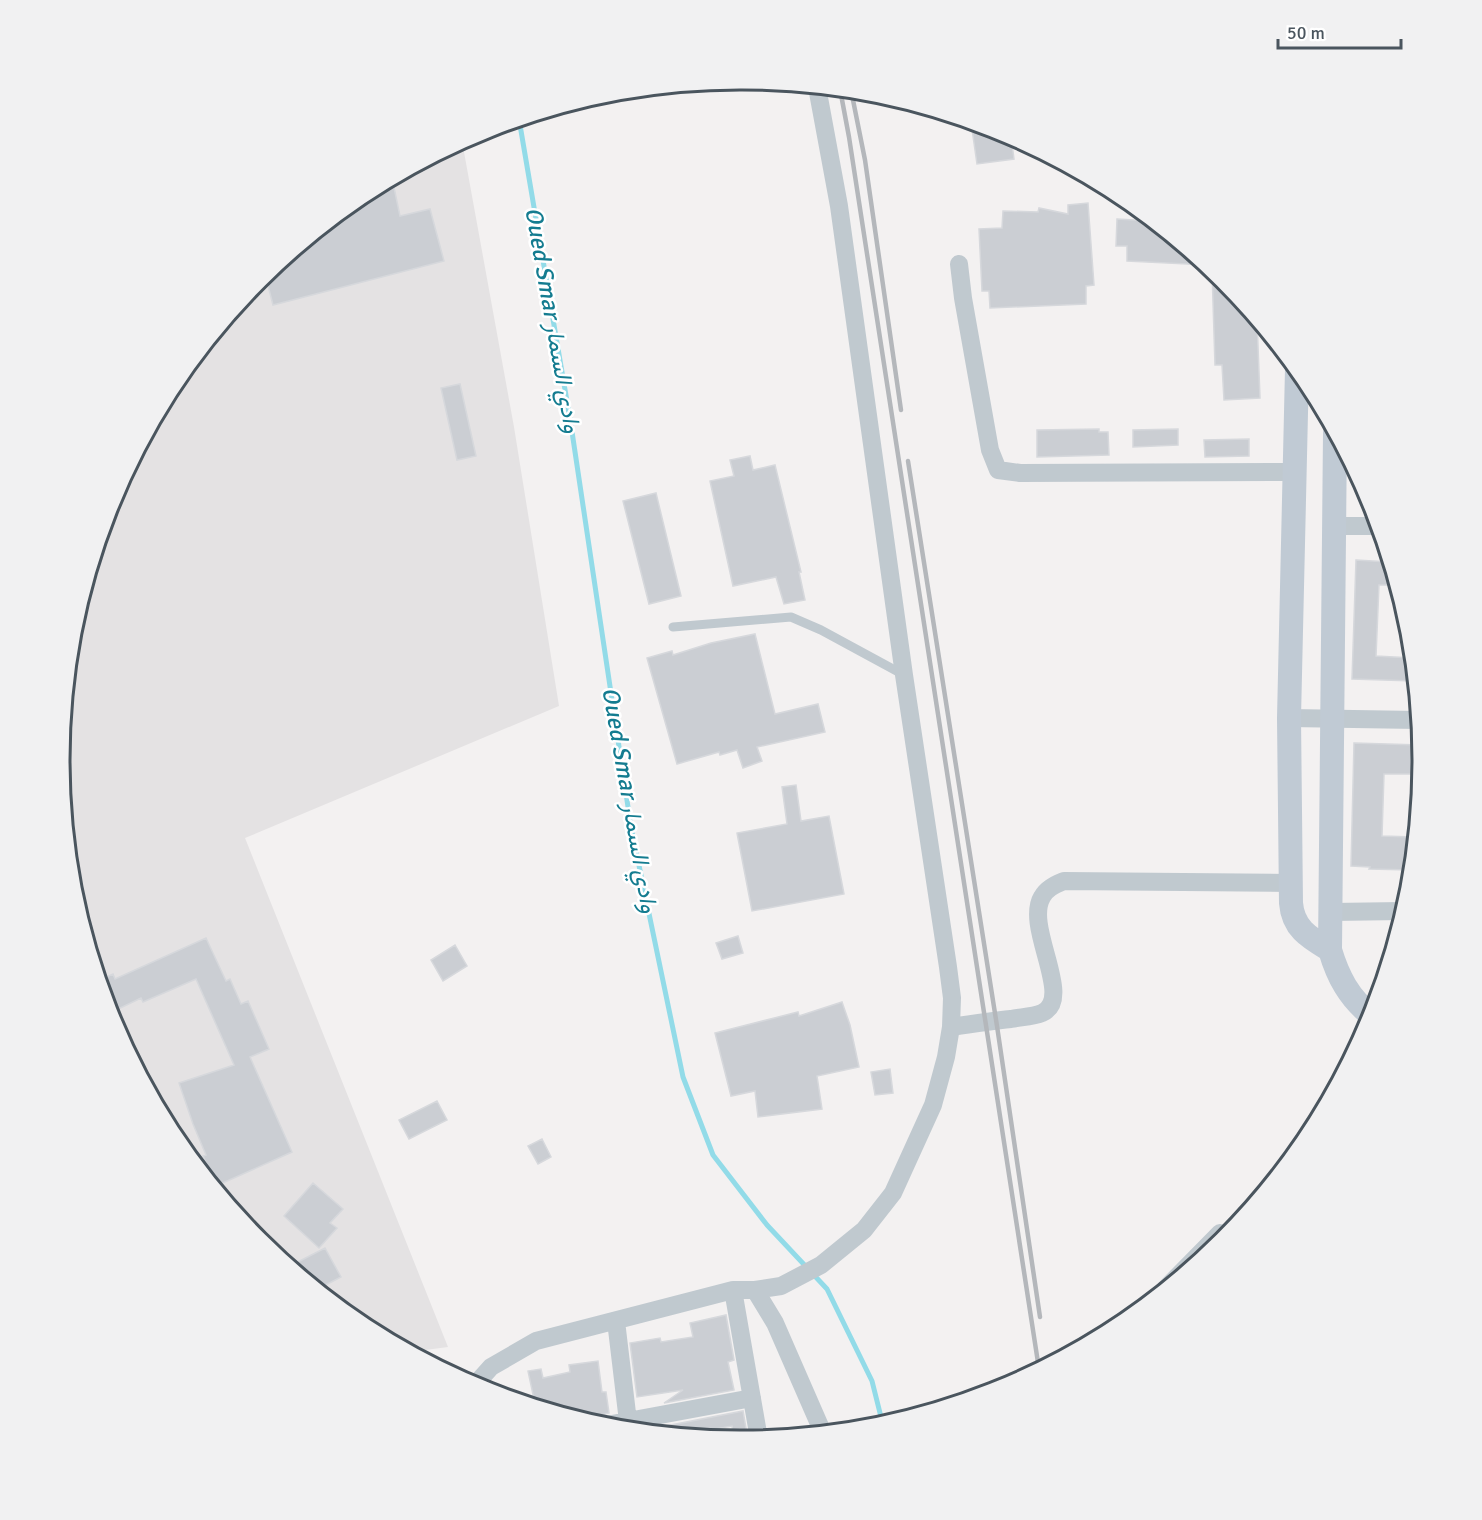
<svg xmlns="http://www.w3.org/2000/svg" width="1482" height="1520" viewBox="0 0 1482 1520" font-family="Signika,Vazirmatn,sans-serif">
	<style>
		.education { fill: #e4e2e3 }
		.lines { fill: none; stroke-linecap: round; stroke-linejoin: round }
		.stream { stroke: #92dbe8; stroke-width: 5 }
		.building { fill: #cbced3; stroke: #d6d8dc; stroke-width: 1.5 }
		.lane { stroke: #c0c9cf; stroke-width: 9 }
		.street { stroke: #c0c9cf; stroke-width: 18 }
		.secondary { stroke: #c0cad4; stroke-width: 24 }
		.rail { stroke: #b4b7bb; stroke-width: 4.5 }
		.labels { text-anchor: middle; stroke-width: 5; stroke-linejoin: round; paint-order: stroke }
		.water-label { font-size: 24px; font-style: italic; fill: #147c90; stroke: #fff }
		.rim { fill: none; stroke: #4a555e; stroke-width: 3 }
	</style>
	<rect width="100%" height="100%" fill="#f3f1f1"/>
	<!-- education -->
	<path class="education" d="M462,141l52,286 45,279 -314,132 203,509 -38,5 -48,-26 -103,-85 -84,-103 -63,-118 -39,-127 -13,-133 13,-133 39,-128 63,-118 85,-103 103,-84z"/>
	<g class="lines">
		<!-- stream -->
		<path class="stream" d="M519,119l52,306 60,402 52,250 30,78 54,70 60,64 45,92 11,44"/>
	</g>
	<!-- building -->
	<path class="building" d="M971,122l31,9 9,5 3,23 -37,5z
		M392,178l8,38 30,-7 14,52 -171,44 -8,-31 98,-80z
		M1088,203l6,82 -8,1v18l-96,4 -1,-17h-7l-3,-62 23,-1 1,-17 35,1 1,-4 29,6v-9z
		M1117,219l35,2 54,44 -79,-4v-15h-11z
		M1212,270l11,9 34,41 3,78 -36,2 -2,-35h-7z
		M460,384l16,72 -19,4 -16,-72z
		M1099,429v3h9l1,23 -72,2v-27z
		M1178,429v16l-45,2v-17z
		M1249,439v17l-44,1 -1,-17z
		M750,456l3,14 22,-5 26,107h-2l6,28 -21,4 -8,-27 -43,9 -23,-105 24,-5 -4,-16z
		M656,493l25,103 -32,8 -26,-103z
		M1356,560l33,2 7,23h-17l-3,71 36,2 2,23 -62,-2z
		M755,634l20,80 43,-10 7,28 -68,15 5,14 -19,7 -6,-18 -17,5 -1,-3 -42,12 -30,-106 25,-7 1,4 38,-12z
		M1354,743l66,2 1,29h-37l-2,62 32,1 -3,33 -42,-1 1,-2 -19,-1z
		M796,785l5,36 28,-5 15,78 -92,17 -15,-78 50,-9 -5,-37z
		M738,936l5,17 -21,6 -6,-16z
		M206,938l20,43 4,-2 11,25 7,-3 21,48 -19,8 42,95 -76,34 -13,-30 3,-1 -13,-31 -14,-41 55,-18 -38,-86 -53,23 -2,-4 -31,15 -10,-33 13,-6 2,5z
		M455,945l12,21 -24,15 -12,-21z
		M842,1002l8,23 9,42 -42,9 5,33 -64,8 -3,-26 -24,5 -16,-63 83,-21 1,4z
		M890,1069l3,24 -18,2 -4,-23z
		M437,1101l10,19 -38,19 -10,-19z
		M542,1139l9,18 -13,7 -10,-18z
		M313,1183l30,26 -13,14 7,5 -18,20 -35,-32z
		M325,1248l16,29 -23,12 -28,-23z
		M726,1315l8,45 -6,2 6,28 -70,13 19,-13 -46,7 -7,-54 30,-5 1,4 32,-5 -3,-14z
		M598,1361l4,31h4l3,21 -15,4 -4,6 -53,-17 -2,-2 -7,-33 13,-2 2,9 27,-6 -1,-7z
		M743,1411l5,29h-14l-2,-14 -52,9 -40,-4z"/>
	<g class="lines">
		<!-- lane -->
		<path class="lane" d="M673,627l118,-10 30,13 83,45"/>
		<!-- street -->
		<path class="street" d="M959,264l4,34 27,152 8,20 22,3 275,-1
			M1334,526h44
			M1289,718l129,2
			M1331,912l72,-1
			M951,1027c20,-3 40,-6 60,-8 10,-2 22,-2 31,-6 33,-14 -18,-86 0,-116 5,-9 13,-12 22,-16l227,2
			M1165,1289l55,-56
			M733,1290l26,149
			M755,1290l20,33 48,110
			M616,1321l13,109
			M474,1386l17,-19 45,-26 197,-51h22l26,-4 40,-21 43,-35 29,-37 40,-88 13,-48 5,-30 1,-29 -4,-31 -44,-292 -65,-469 -22,-119
			M601,1426l151,-28"/>
		<!-- secondary -->
		<path class="secondary" d="M1297,369l-8,349 2,185c2,26 19,35 39,47
			M1335,433l-5,517c8,27 19,48 42,66"/>
		<!-- rail -->
		<path class="rail" d="M840,89l9,48 190,1232
			M851,90l14,70 36,250
			M908,461l89,565 43,291"/>
	</g>
	<g class="labels">
		<!-- water labels -->
		<g class="water-label">
			<text transform="translate(553 320) rotate(80)" y="8">Oued Smar وادي السمار</text>
			<text transform="translate(630 800) rotate(80)" y="8">Oued Smar وادي السمار</text>
		</g>
	</g>
	<!-- crop -->
	<path d="M0 0H1482V1520H0ZM740 90H742A670 670 0 0 1 1412 760V760A670 670 0 0 1 742 1430H740A670 670 0 0 1 70 760V760A670 670 0 0 1 740 90Z" fill="#f1f1f2" fill-rule="evenodd"/>
	<path class="rim" d="M740 90H742A670 670 0 0 1 1412 760V760A670 670 0 0 1 742 1430H740A670 670 0 0 1 70 760V760A670 670 0 0 1 740 90Z"/>
	<!-- scale -->
	<path d="M1278 39v9h123v-9" fill="none" stroke="#4a555e" stroke-width="3"/>
	<text x="1287" y="39" font-size="18" fill="#4a555e" stroke="#ffffff" stroke-width="4.5" paint-order="stroke">50 m</text>
</svg>
